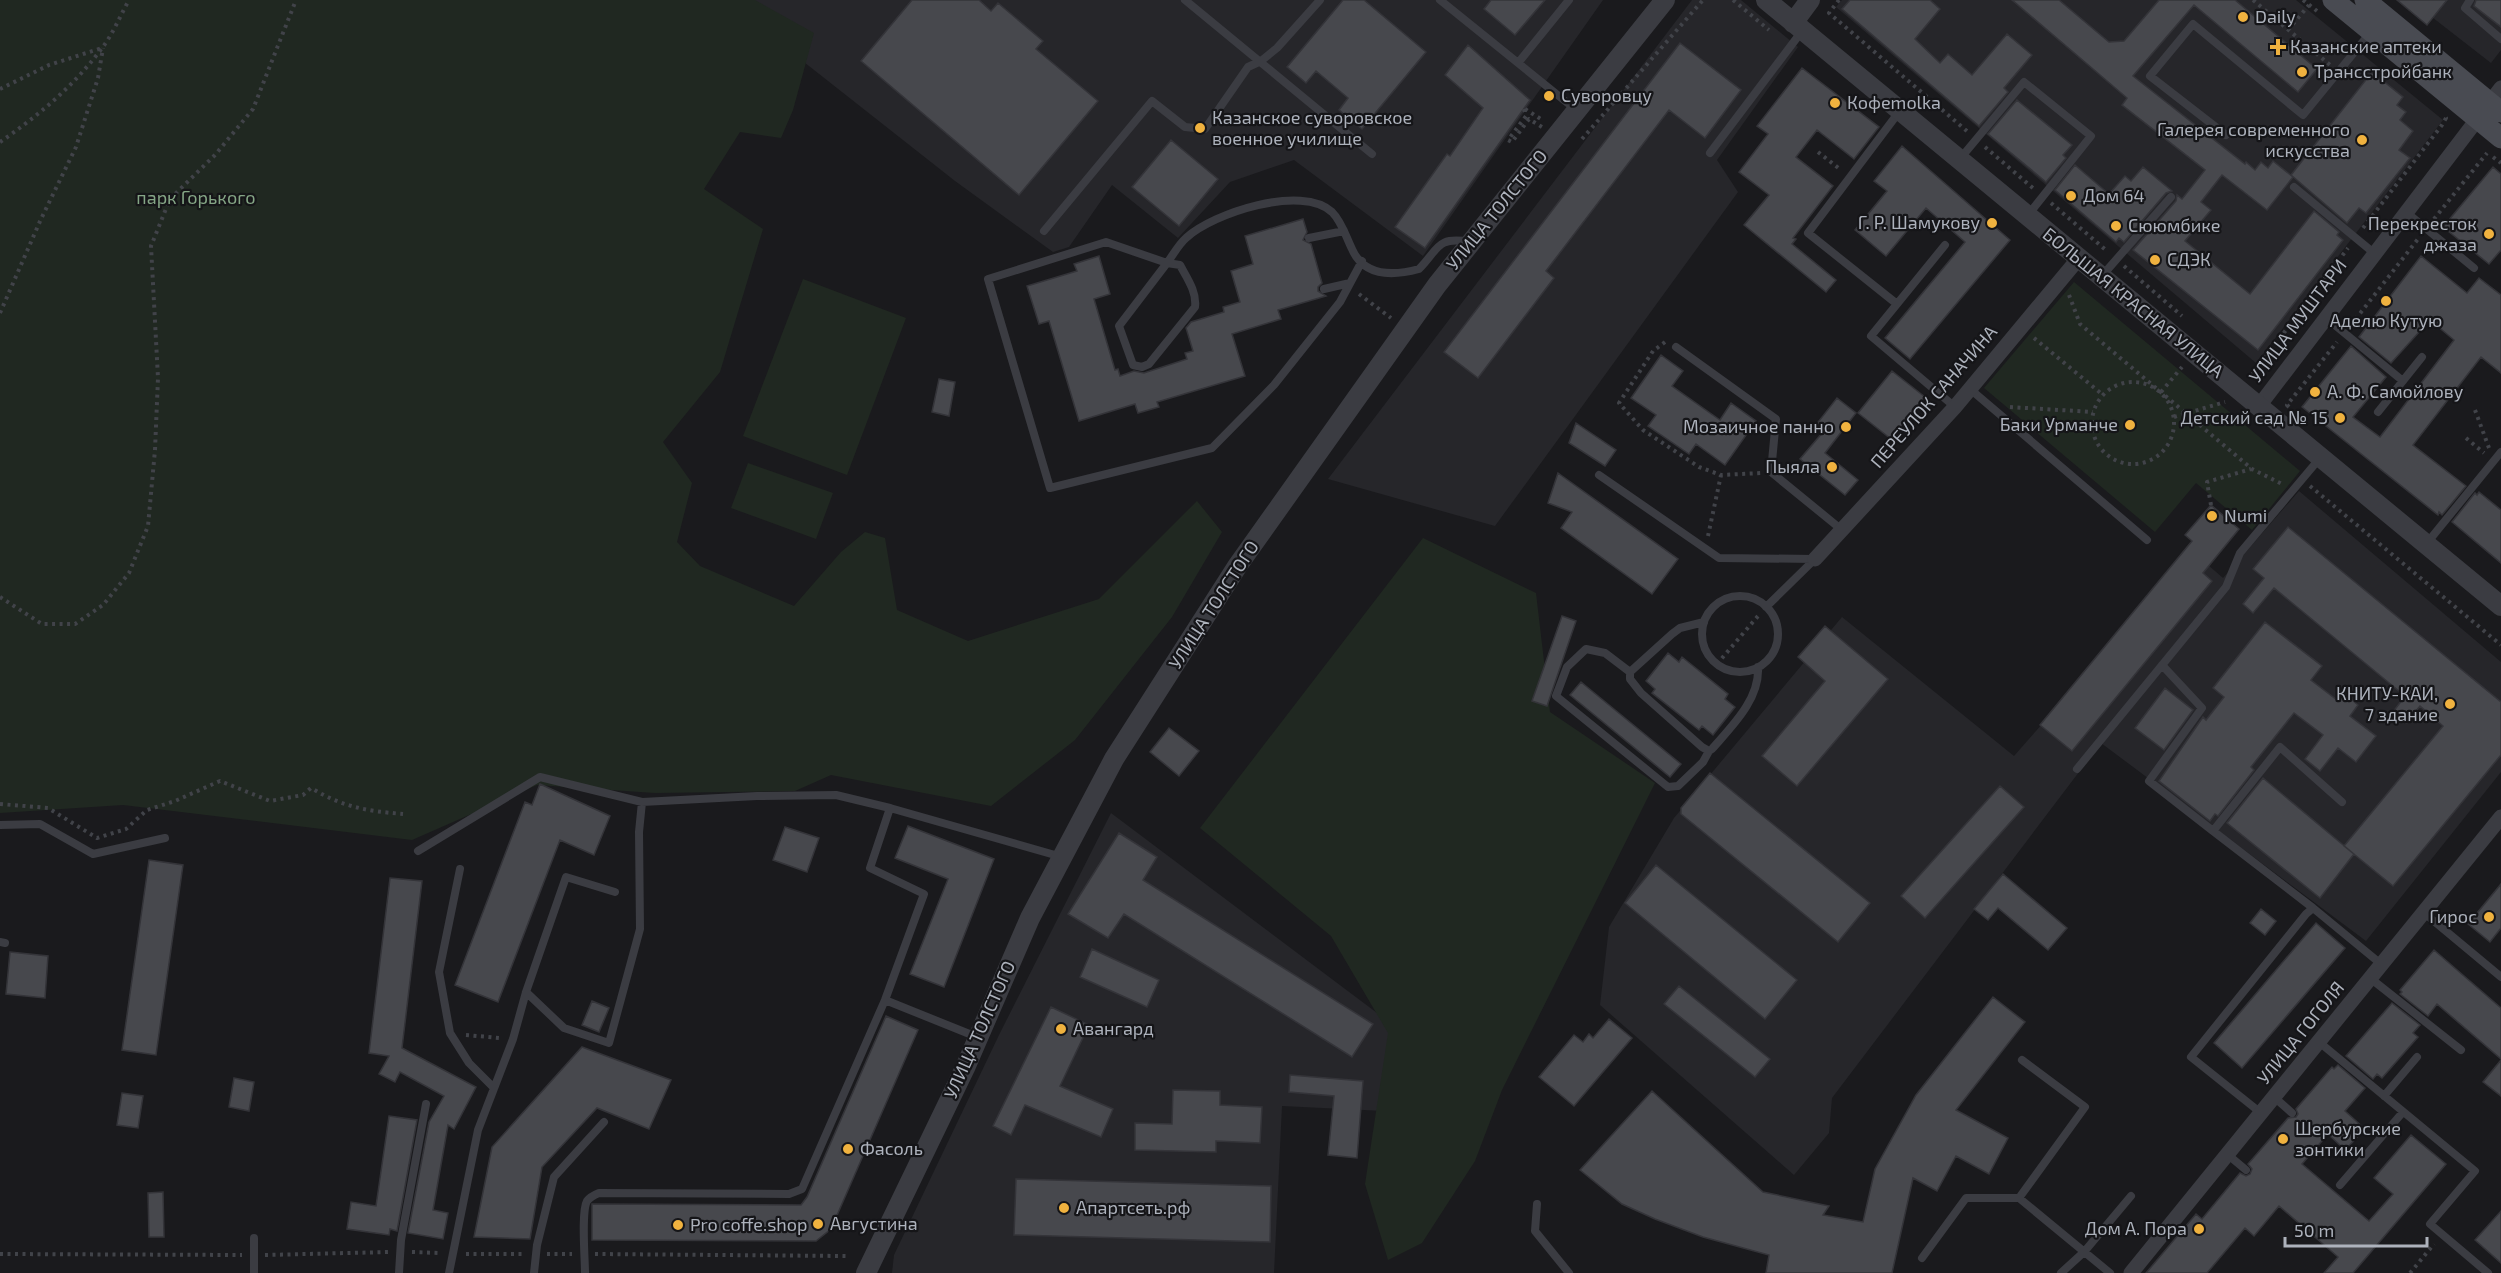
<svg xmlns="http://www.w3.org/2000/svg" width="2501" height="1273" viewBox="0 0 2501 1273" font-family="'Exo 2',sans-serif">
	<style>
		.built { fill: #26262a }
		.green { fill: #202821 }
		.building { fill: #47484d; stroke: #343439; stroke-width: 1.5 }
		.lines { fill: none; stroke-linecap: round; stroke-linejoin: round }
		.path { stroke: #414349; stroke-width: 4; stroke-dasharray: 3 4.5; stroke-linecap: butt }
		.service { stroke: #3b3c42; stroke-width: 8 }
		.minor { stroke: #3b3c42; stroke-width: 15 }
		.tertiary { stroke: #3b3c42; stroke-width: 20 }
		.secondary { stroke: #494b52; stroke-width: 21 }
		.poi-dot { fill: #f0b23f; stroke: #151518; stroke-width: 2 }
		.labels { text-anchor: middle; stroke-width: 4.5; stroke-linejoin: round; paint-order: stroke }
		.poi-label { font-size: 18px; fill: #adb2bc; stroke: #151518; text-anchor: start }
		.park-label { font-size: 18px; fill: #85a686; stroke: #151518 }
		.street-label { font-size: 18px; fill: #adb2bc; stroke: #151518 }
	</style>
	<rect width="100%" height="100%" fill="#1a1a1d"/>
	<!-- built -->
	<path class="built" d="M725,0h878l-180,256 -129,-96 -64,22 -52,56 -66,-53 -43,62 -16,5 -98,-71z
		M1692,0h49l57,47 -81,113 21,32 -243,334 -167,-47z
		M1842,0h454l147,120 -187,243 -420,-356z
		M2410,0h91v50l-10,13z
		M2299,491l202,171v110l-135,169 -265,-198 -269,355 -3,35 -35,42 -194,-170 9,-78 65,-109 168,-201 172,139 179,-204 30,26z
		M1111,813l286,215 -13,83 -102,-5 -8,167h-382l2,-18 105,-220z"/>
	<!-- green -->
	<path class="green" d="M0,0h755l59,33 -21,77 -12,28 -41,-6 -36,57 59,40 -43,143 -57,70 29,41 -15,59 23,24 94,40 47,-54 24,-20 20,6 12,72 71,31 131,-42 98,-98 25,31 -50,85 -97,123 -84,66 -160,-31 -36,16 -140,2 -118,-8 -125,55 -289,-35 -123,8z
		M803,279l103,39 -59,157 -104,-39z
		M2074,282l226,189 -48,59 -56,-47 -41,49 -171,-144z
		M748,463l85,30 -17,46 -85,-31z
		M1423,538l113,55 14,119 105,71 -153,307 -27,71 -53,82 -34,17 -23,-76 23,-151 -57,-97 -131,-108z"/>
	<!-- building -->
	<path class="building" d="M912,0h67l12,11 7,-8 45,38 -7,8 62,52 -79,94 -158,-134z
		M1343,0h21l62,52 -64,77 -23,-19 9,-12 -32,-27 -10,12 -19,-16z
		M1491,0h54l-30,35 -31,-26z
		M1850,0h80l10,9 -25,30 25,24 8,-9 24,21 35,-41 25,21 -28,33 4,4 -29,34 -137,-117z
		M2012,0h47l50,42 15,-1 35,-41h76l82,69 -19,23 -104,-87 -61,71 112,88 1,-2 9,8 6,-8 7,6 5,-7 20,16 -26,33 -45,-35 -21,27 10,8 -26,31 65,53 64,-83 25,21 -2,3 6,5 -85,110 -125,-100 43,-49 1,-6 5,4 23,-29 -83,-65 5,-7z
		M2397,0h50l-20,25z
		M2476,0h25v27l-27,-21z
		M1680,43l61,47 -36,48 -36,-28 -123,161 8,7 -76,100 -34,-26z
		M1468,45l62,55 -105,148 -30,-21 52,-73 3,2 33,-48 -38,-33z
		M1802,68l77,59 -25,32 -37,-29 -21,27 37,29 -40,52 3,1 -4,5 44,36 -10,12 -82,-67 25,-30 -30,-23 29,-38 -11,-8z
		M2372,72l31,25 -6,8 9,7 -6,8 13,11 -14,19 11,8 -44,55 -7,-5 -12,15 -56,-48z
		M2017,100l55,45 -9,10 3,3 -20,24 -58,-48z
		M1171,140l47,39 -39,47 -47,-39z
		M1902,146l108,94 -100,119 -25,-21 80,-96 -39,-34 -40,48 -31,-26 32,-39 -13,-10z
		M2075,165l34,29 16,-18 6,5 12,-14 29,24 -6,2 -42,49 -5,-4 -3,4 -61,-52z
		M2493,167l8,7v76l-12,14 -46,-37z
		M1303,219l4,13 -4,8 8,4 11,39 -4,4v4l8,5 -48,14 3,9 -49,15 13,42 -88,26 2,5 -21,6 -3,-9 -56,17 -30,-100 -10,3 -12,-38 50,-15 -3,-7 25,-8 11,38 -16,5 21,71 3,-1 2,7 14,-5 10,2 43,-14 -2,-6 8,-2 -7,-23 5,-6 33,-10 -1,-5 17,-5 -9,-31 22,-7 -8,-28z
		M2421,256l46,37 12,-15 22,17v78l-20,-16 -68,88 53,41 -24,29 -3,-3 -1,3 -136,-108 49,-61 35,31 -33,40 27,20 74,-97 -24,-20 -39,43 -32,-26z
		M1661,355l22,16 -11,15 48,34 11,-17 25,18 -31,44 -29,-21 -7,10 -41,-28 8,-11 -25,-17z
		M1892,371l33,26 -34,42 -33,-26z
		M939,379l16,3 -6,34 -17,-4z
		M1837,398l19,15 -31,40 33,27 -13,15 -45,-36 23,-27 -8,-6z
		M1576,423l40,27 -11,16 -36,-23z
		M1558,473l120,86 -26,35 -91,-66 11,-16 -24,-9z
		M2479,492l22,18v53l-49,-41 23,-29 2,2z
		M2211,505l28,24 -36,44 9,8 -140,170 -32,-26 152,-184 -7,-6z
		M2288,527l213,175v53l-108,131 -49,-40 99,-120 -23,-20 -14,17 -13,-11 12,-16 -131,-108 -21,25 -10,-9 21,-26 -11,-9z
		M1562,616l14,5 -29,85 -15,-5z
		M2265,622l57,44 -11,14 26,20 6,-8 15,13 -8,11 26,20 -20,26 -18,-14 -18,23 -15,-12 18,-24 -29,-22 -43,54 3,3 -36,46 -3,-2 -5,7 -51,-40 44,-64 3,3 18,-23 -11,-9z
		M1825,626l63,53 -91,107 -35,-30 63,-75 -27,-24z
		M1668,653l11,9 3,-5 46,37 -3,5 10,8 -22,28 -11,-9 -3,4 -47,-37 3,-4 -9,-8z
		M1581,682l100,82 -11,13 -100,-82z
		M2165,688l28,22 -29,40 -29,-22z
		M1169,728l30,23 -20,25 -29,-24z
		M1710,773l160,130 -32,39 -157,-128v-6z
		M2263,778l91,76 -34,44 -93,-75z
		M540,784l70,32 -16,39 -34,-15 -62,162 -43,-17 70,-183 7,3z
		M2000,786l24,21 -99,111 -24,-22z
		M908,826l86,33 -50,128 -34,-13 38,-95 -53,-21z
		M785,827l34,11 -12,34 -34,-12z
		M1119,833l38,24 -14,23 230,144 -21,33 -228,-143 -16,24 -40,-24z
		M149,860l34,5 -27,190 -34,-5z
		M1656,865l141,115 -32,39 -140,-116z
		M2003,874l64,54 -19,22 -50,-42 -10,12 -14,-11z
		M390,878l32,3 -20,167 74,39 -22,42 -6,-4 -15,85 15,3 -5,26 -35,-6 21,-111 15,-26 -44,-24 -5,10 -16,-8 10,-18 -20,-3z
		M2501,884v44l-11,14 -22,-18z
		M2261,909l15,12 -11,14 -15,-12z
		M2316,923l29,25 -103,120 -28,-25z
		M1092,949l67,31 -12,27 -67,-30z
		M2434,950l67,58v51l-64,-55 -9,12 -28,-22 2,-2 -2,-2z
		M10,952l38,4 -3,42 -39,-4z
		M1679,986l91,73 -15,18 -91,-73z
		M1993,997l32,25 -69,88 52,28 -19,36 -33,-18 -19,35 -24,-13 -21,95h-126l3,-18 -66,-18 -48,-18 -33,-15 -42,-34 72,-79 111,101 66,14 -6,9 40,7 12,-53 41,-74z
		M592,1001l17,7 -10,24 -17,-7z
		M2392,1003l28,22 -7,8 5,4 -36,41 -5,-4 -4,5 -27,-23z
		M1051,1007l38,18 -29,61 53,23 -12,28 -76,-32 -14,30 -18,-9z
		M886,1016l32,14 -87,199 -15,12 -224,-1v-36l209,1 6,-8z
		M1609,1019l23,19 -58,68 -35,-29 35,-42 9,7 6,-8 4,4z
		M582,1047l89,33 -22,49 -52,-21 -55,59 -12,72 -56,-2 18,-90z
		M2501,1060v36l-18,-14z
		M2338,1065l27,23 -20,23 20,18 -20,21 -17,-16 -26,30 67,57 24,-27 -19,-16 37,-43 35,29 -93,109h-29l14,-16 -59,-51 -25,30 -9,-8 -38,45h-61l50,-59 6,5 38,-46 6,3 4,-2 2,-5 -4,-5 40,-46 8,-1 2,-3 -2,-5 36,-42 2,2z
		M1290,1075l73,6 -6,77 -29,-3 6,-59 -45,-4z
		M234,1078l20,4 -5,29 -20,-4z
		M1173,1090l47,1v14l42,2 -2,36 -44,-2v11l-81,-2v-27l37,1z
		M122,1093l21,3 -5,32 -21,-3z
		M389,1116l28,4 -20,111 -7,-2 -1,6 -42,-6 4,-27 25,4z
		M1016,1179l255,7 -1,56 -256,-7z
		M163,1192l1,45h-15l-1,-44z
		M2501,1211v52l-26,-23z"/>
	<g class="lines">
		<!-- path -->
		<path class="path" d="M1733,0l36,30
			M1839,0l-10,13 139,119
			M2253,0l77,65
			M2303,0l14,11
			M2288,30l21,-25
			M0,89l49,-24 53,-17
			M1524,109l2,7 -18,24 4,2 17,-23 13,8
			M1525,109l19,12
			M1582,139l121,-139
			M0,142c38,-26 74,-56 102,-94 11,-14 18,-32 27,-48
			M1985,147l49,42
			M1818,152l23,18
			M2493,157l8,6
			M2051,203l56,48
			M2434,219l53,-66
			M2363,228l79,-103 4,-7 -1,-1
			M2124,266l58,50
			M1359,294l32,24
			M2069,295l11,29 172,145 30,15
			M0,313l41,-94 35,-72 22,-69 5,-30
			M2351,325l67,-86
			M2034,338l69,57
			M1665,342l-12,9 -34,52 24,27 56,37 22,8 40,-2
			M2252,375l96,-127
			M2092 423a41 41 0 1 1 82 0a41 41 0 1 1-82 0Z
			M2161,392l21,-25
			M2010,407l83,5
			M2289,407l-2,-2 50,-63
			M2475,410l14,38
			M2174,417l51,-15
			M2466,438l18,15
			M2310,486l191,159
			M2211,505l-4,-23 44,-13
			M1708,536l13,-61
			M0,597l42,27h33l28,-19 26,-32 19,-47 7,-76 3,-72 -7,-132 19,-47 45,-44 38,-46 43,-109
			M1717,664l41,-48
			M0,804l48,4 49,30 29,-9 21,-19 28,-9 45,-20 50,20 33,-6 8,-7c32,19 55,23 92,26
			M466,1035l34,3
			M412,1252l28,1
			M0,1254l242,1
			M466,1254h58
			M547,1254h25
			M595,1254l251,2
			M265,1255l124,-3
			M2410,1273l24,-29"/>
		<!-- service -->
		<path class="service" d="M1185,0l187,154
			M1440,0l135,109
			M2470,0l-5,8 36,31
			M1518,63l51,-63
			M2226,135l-76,-59 43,-52 110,91 67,-82
			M1710,153l92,-122
			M1959,160l65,-78 67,54 -63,79
			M2294,187l80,66
			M2406,212l68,56
			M1044,231l108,-130 33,26 20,2 43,-62 13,-6 16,-13 43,-48
			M1309,238l35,-7
			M1945,245l-74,91 84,71
			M1362,261l-22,41 -66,83 -62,63 -162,40 -62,-209 118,-37 61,21c6,-8 12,-19 19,-25 27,-25 116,-54 146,-26 10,10 14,25 20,37 12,28 41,27 67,20 20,-20 17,-33 51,-27
			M1167,263l13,2c7,13 17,27 15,42l-46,57 -7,3 -9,-2 -14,-39z
			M2101,277l70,-80
			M1324,289l26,-6
			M1897,304l-89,-71 91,-121
			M2325,317l78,64
			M1676,347l100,72 -5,53 71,58
			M1970,389l177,151
			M2378,412l44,-55
			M1599,475l120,83 96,1
			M2427,543l74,-91
			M1702 634a38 38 0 1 1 76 0a38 38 0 1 1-76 0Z
			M1766,607l49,-48
			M1704,622l-24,6 -8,6 -42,38v7l11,14 61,54 7,4 3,-2c20,-23 48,-50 46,-82
			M2162,665l40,43 -53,73 64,50
			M1630,672l-25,-19 -19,-4 -19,18 -11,29 112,91 10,-1 25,-24 6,-11
			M2077,769l149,-182 14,-34 80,-95
			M0,825l40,-1 53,30 72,-16
			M418,851l122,-74 102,25 115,-6 79,-1 54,13
			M460,869l-21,103 11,61 19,30 25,25
			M2313,908l-100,-77 67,-84 62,55
			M2423,912l78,65
			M0,942l5,1
			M2370,978l91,72
			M526,992l38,36 45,15 31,-114 -1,-97 3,-30
			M885,1000l92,37
			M2319,1042l156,129 -45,53 58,49
			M2022,1060l63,47 -66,91 91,75
			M2384,1096l33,-39
			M2274,1097l18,16
			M2261,1113l-70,-56 115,-143 7,-6 68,56
			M2227,1154l19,16
			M2340,1185l63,-73
			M1537,1204l-2,27 34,42
			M1922,1258l44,-60h53
			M254,1273v-35
			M399,1273l2,-33 25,-136
			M449,1273l29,-143 35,-91 13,-47 40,-115 49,15
			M534,1273l3,-28 17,-68 50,-55
			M585,1273c0,-15 -4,-61 2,-72 3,-4 7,-6 12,-8l190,1 13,-5 83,-189 39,-106 -54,-26 20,-60 172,49
			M2061,1273l23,-21 47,-56"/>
		<!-- minor -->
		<path class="minor" d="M2259,406l242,-318
			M1815,559l140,-152 124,-149
			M2131,1273l370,-456"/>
		<!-- tertiary -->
		<path class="tertiary" d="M1766,0l735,606
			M1793,23l17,-23
			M866,1273l99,-205 65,-150 84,-159 124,-194 199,-280 228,-285"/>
		<!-- secondary -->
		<path class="secondary" d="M2333,0l168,138
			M2365,0l136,112"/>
	</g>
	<!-- markers -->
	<g class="poi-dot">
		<circle cx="2243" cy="17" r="6"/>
		<path d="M2275 38h6v6h6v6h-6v6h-6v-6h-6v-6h6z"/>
		<circle cx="2302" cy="72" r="6"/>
		<circle cx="1549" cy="96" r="6"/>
		<circle cx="1835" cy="103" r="6"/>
		<circle cx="1200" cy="128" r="6"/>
		<circle cx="2362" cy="140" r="6"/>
		<circle cx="2071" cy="196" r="6"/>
		<circle cx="1992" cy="223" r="6"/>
		<circle cx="2116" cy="226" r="6"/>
		<circle cx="2489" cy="234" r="6"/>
		<circle cx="2155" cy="260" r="6"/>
		<circle cx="2386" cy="301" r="6"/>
		<circle cx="2315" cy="392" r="6"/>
		<circle cx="2340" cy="418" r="6"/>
		<circle cx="2130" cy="425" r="6"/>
		<circle cx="1846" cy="427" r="6"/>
		<circle cx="1832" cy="467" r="6"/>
		<circle cx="2212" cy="516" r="6"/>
		<circle cx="2450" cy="704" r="6"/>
		<circle cx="2489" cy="917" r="6"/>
		<circle cx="1061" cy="1029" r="6"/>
		<circle cx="2283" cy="1139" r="6"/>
		<circle cx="848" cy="1149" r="6"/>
		<circle cx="1064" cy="1208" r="6"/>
		<circle cx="818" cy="1224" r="6"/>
		<circle cx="678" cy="1225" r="6"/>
		<circle cx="2199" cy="1229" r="6"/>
	</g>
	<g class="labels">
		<!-- poi labels -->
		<g class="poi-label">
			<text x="2255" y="23">Daily</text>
			<text x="2290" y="53">Казанские аптеки</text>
			<text x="2314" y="78">Трансстройбанк</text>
			<text x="1561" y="102">Суворовцу</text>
			<text x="1847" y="109">Кофеmolka</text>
			<text x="1212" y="124">Казанское суворовское<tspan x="1212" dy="21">военное училище</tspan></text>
			<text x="2350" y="136" text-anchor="end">Галерея современного<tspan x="2350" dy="21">искусства</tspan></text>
			<text x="2083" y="202">Дом 64</text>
			<text x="1980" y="229" text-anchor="end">Г. Р. Шамукову</text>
			<text x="2477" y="230" text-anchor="end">Перекресток<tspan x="2477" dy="21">джаза</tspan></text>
			<text x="2128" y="232">Сююмбике</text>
			<text x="2167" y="266">СДЭК</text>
			<text x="2386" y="327" text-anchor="middle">Аделю Кутую</text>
			<text x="2327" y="398">А. Ф. Самойлову</text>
			<text x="2328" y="424" text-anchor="end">Детский сад № 15</text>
			<text x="2118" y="431" text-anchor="end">Баки Урманче</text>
			<text x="1834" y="433" text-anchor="end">Мозаичное панно</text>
			<text x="1820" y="473" text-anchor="end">Пыяла</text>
			<text x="2224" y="522">Numi</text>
			<text x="2438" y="700" text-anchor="end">КНИТУ-КАИ,<tspan x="2438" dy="21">7 здание</tspan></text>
			<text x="2477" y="923" text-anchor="end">Гирос</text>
			<text x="1073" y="1035">Авангард</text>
			<text x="2295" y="1135">Шербурские<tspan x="2295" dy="21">зонтики</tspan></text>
			<text x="860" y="1155">Фасоль</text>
			<text x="1076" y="1214">Апартсеть.рф</text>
			<text x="830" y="1230">Августина</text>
			<text x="690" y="1231">Pro coffe.shop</text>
			<text x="2187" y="1235" text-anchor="end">Дом А. Пора</text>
		</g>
		<!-- park labels -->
		<g class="park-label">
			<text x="196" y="204">парк Горького</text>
		</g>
		<!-- street labels -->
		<g class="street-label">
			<text transform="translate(1497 210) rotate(-51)" y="6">УЛИЦА ТОЛСТОГО</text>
			<text transform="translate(2133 303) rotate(39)" y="6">БОЛЬШАЯ КРАСНАЯ УЛИЦА</text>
			<text transform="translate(2298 321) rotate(-53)" y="6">УЛИЦА МУШТАРИ</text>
			<text transform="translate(1934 397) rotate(-49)" y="6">ПЕРЕУЛОК САНАЧИНА</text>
			<text transform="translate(1214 605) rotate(-57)" y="6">УЛИЦА ТОЛСТОГО</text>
			<text transform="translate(980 1030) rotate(-66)" y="6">УЛИЦА ТОЛСТОГО</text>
			<text transform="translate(2301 1033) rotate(-51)" y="6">УЛИЦА ГОГОЛЯ</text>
		</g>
	</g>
	<!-- scale -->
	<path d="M2285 1237v9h142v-9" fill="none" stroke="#adb2bc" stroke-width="3"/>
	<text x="2294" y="1237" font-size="18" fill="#adb2bc" stroke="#151518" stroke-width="4.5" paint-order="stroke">50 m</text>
</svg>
